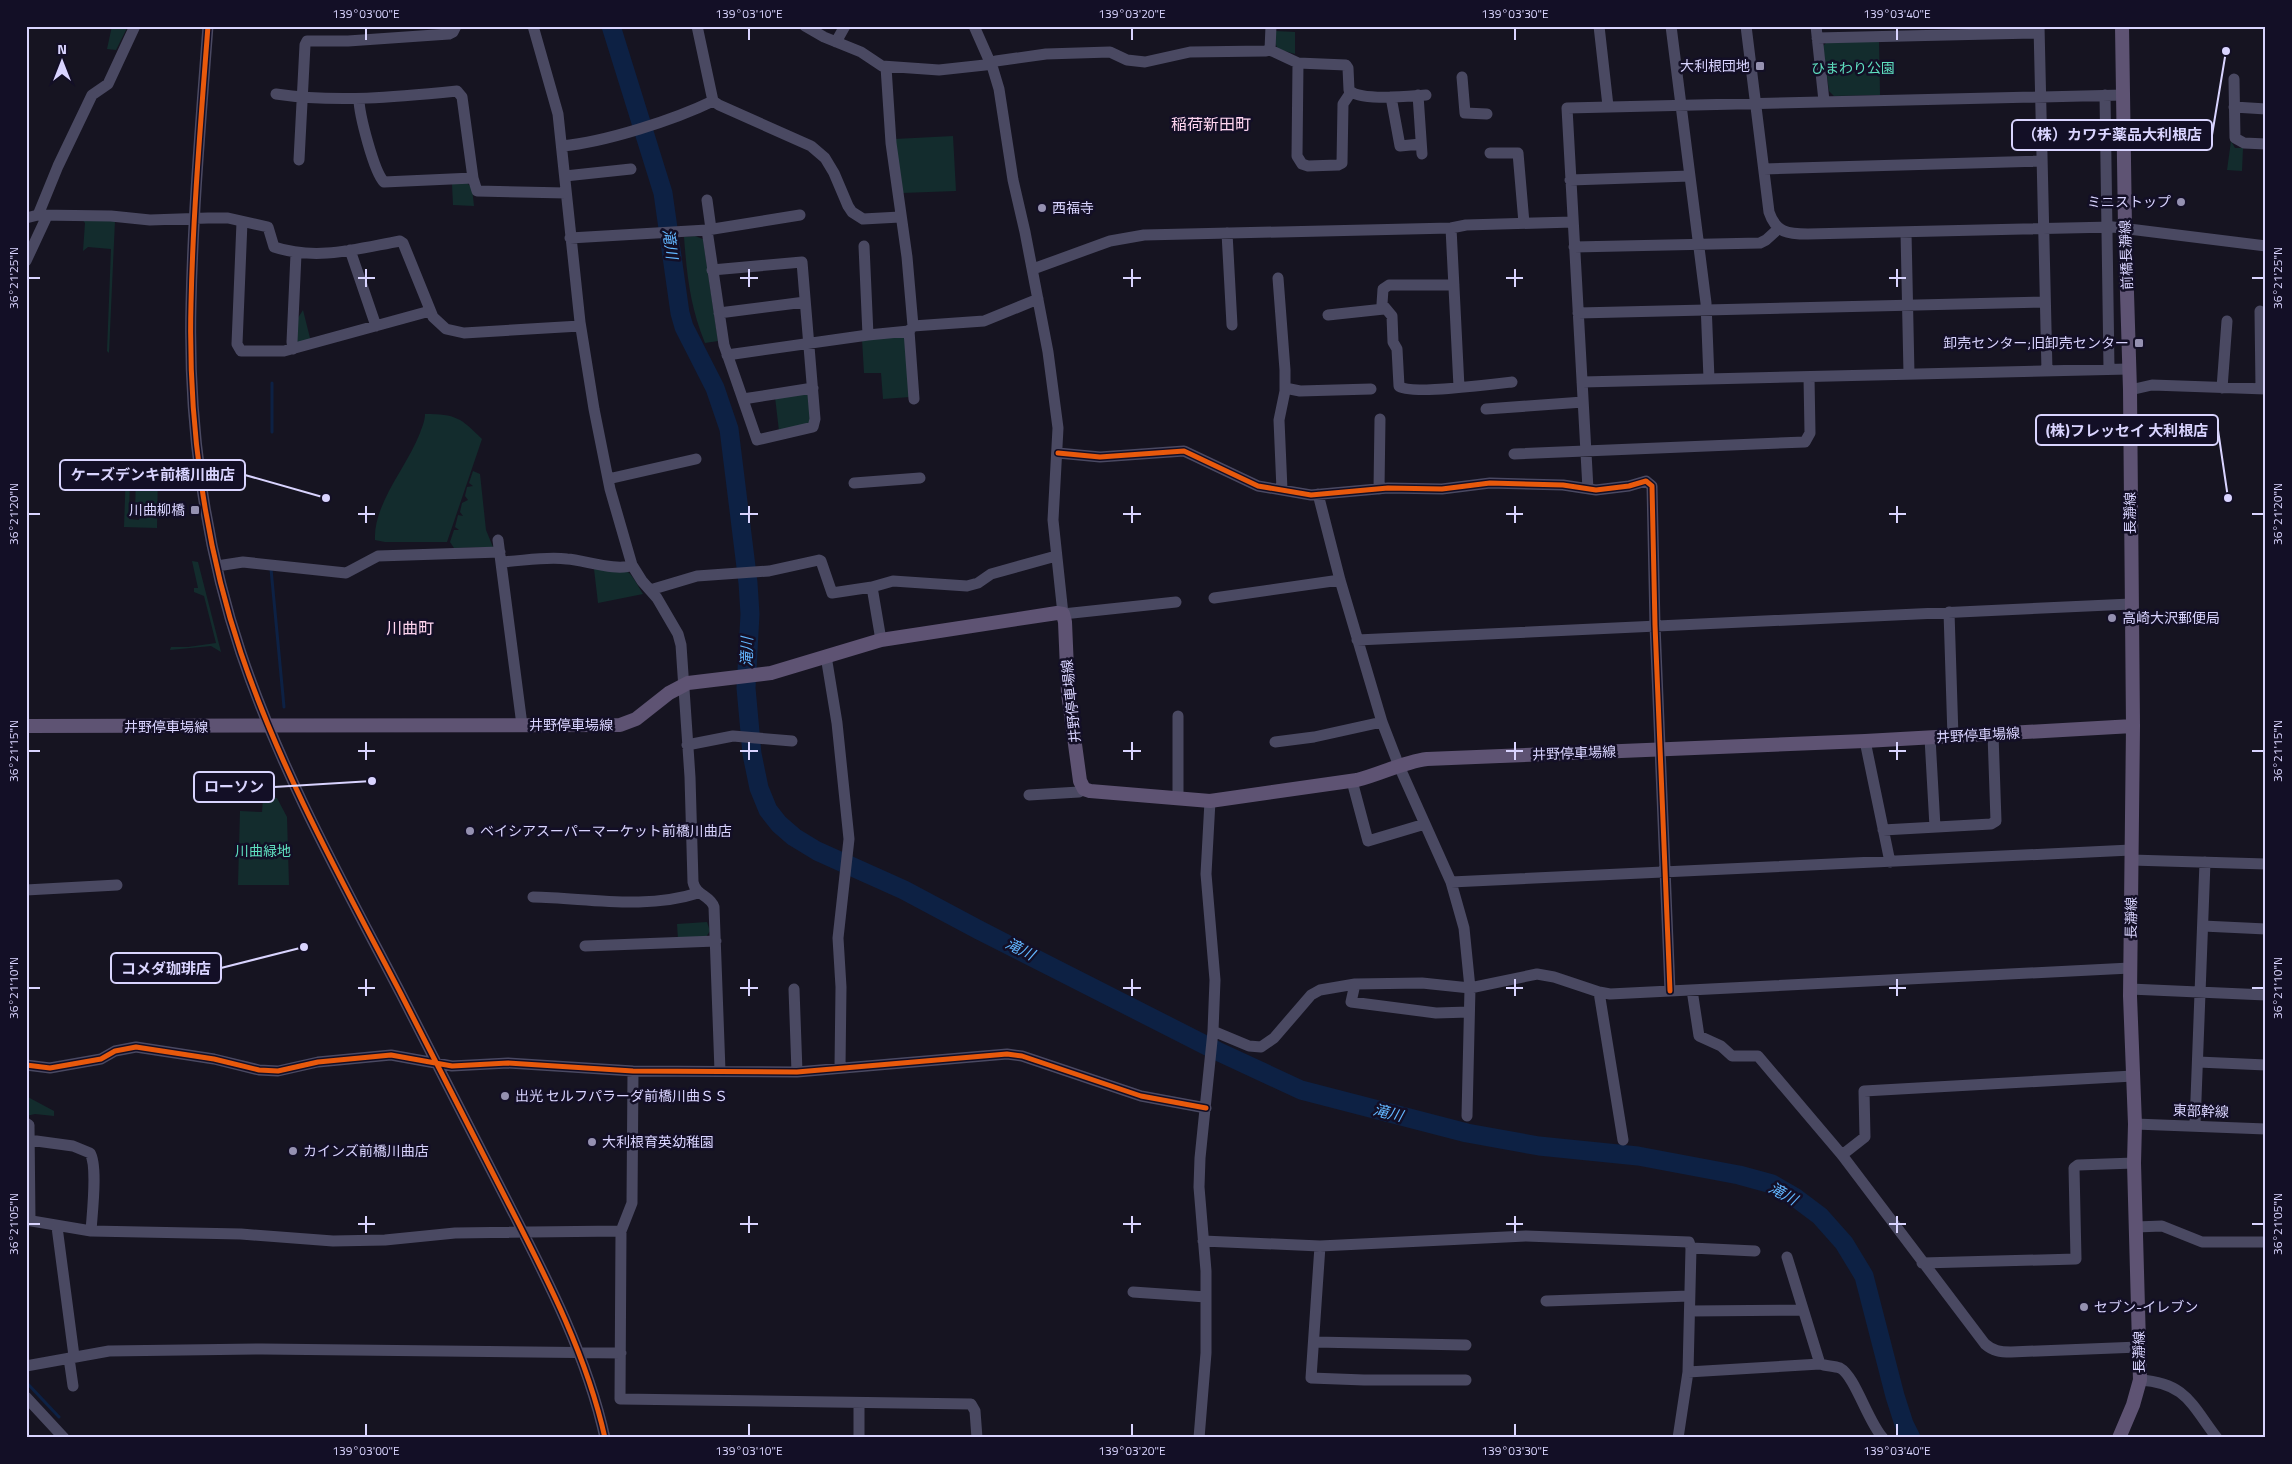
<svg xmlns="http://www.w3.org/2000/svg" width="2292" height="1464" viewBox="0 0 2292 1464" font-family="'Titillium Web','Noto Sans JP',sans-serif">
	<style>
		.green { fill: #132c2d; fill-rule: evenodd }
		.lines { fill: none; stroke-linecap: round; stroke-linejoin: round }
		.stream { stroke: #0d2144; stroke-width: 3 }
		.river { stroke: #0d2144; stroke-width: 19 }
		.minor { stroke: #4a4962; stroke-width: 11 }
		.major { stroke: #5e5373; stroke-width: 14 }
		.cycleway-casing { stroke: #130f26; stroke-width: 8 }
		.cycleway { stroke: #e8590c; stroke-width: 5 }
		.ticks { fill: none; stroke: #d9d4ff; stroke-width: 2 }
		.poi-dot { fill: #9591b1; stroke: #130f26; stroke-width: 2 }
		.labels { text-anchor: middle; stroke-width: 5; stroke-linejoin: round; paint-order: stroke }
		.poi-label { font-size: 14px; fill: #d9d4ff; stroke: #130f26; text-anchor: start }
		.park-label { font-size: 14px; fill: #5fe0c0; stroke: #130f26 }
		.street-label { font-size: 14px; fill: #d9d4ff; stroke: #130f26 }
		.water-label { font-size: 15px; font-style: italic; fill: #62b6ff; stroke: #130f26 }
		.quarter-label { font-size: 16px; fill: #ffd6f0; stroke: #130f26 }
		.leader { fill: none; stroke: #d9d4ff; stroke-width: 2 }
		.callout-dot { fill: #d9d4ff; stroke: #130f26; stroke-width: 2 }
		.callout { fill: #130f26; stroke: #d9d4ff; stroke-width: 2 }
		.callout-label { font-size: 15px; text-anchor: middle; font-weight: bold; fill: #d9d4ff }
		.neatline { fill: none; stroke: #d9d4ff; stroke-width: 2 }
		.ticks-label { font-size: 12px; text-anchor: middle; fill: #d9d4ff }
	</style>
	<rect width="100%" height="100%" fill="#161421"/>
	<!-- green -->
	<path class="green" d="M112,26h16l-12,24 -9,-1z
		M1276,31l19,1v22l-17,-5 -3,-6z
		M1879,41l1,54 -46,1 -5,-5 -6,-45 4,-4z
		M953,136l3,55 -54,2 -7,-54z
		M2231,141l4,7h8l-1,23 -15,-1z
		M467,183l5,5 2,18 -21,-1 -1,-21z
		M82,219l33,1 -6,133 -2,-2 4,-102 -23,-2 -5,4 2,-28z
		M695,236l8,3 15,102 -13,2c-15,-37 -18,-67 -21,-106z
		M303,310l8,32 -11,2 -4,-3 2,-23z
		M905,335l5,62 -27,2 -2,-26h-17l-2,-34z
		M808,393l4,27 -4,5 -29,6 -4,-34z
		M425,414c31,0 36,4 57,25l-35,103h-62l-10,-2c-2,-36 32,-73 45,-107 2,-6 5,-12 5,-19z
		M126,470l32,1 -1,57 -33,-1zM130,473h6l-1,42h5l-1,5 -10,-1z
		M473,471l7,3 6,56 7,17 -39,1 -4,-6 4,-12h5l-4,-3 3,-12 5,1 -3,-4 2,-9 6,-3 -3,-4 2,-9 6,-1 -4,-3z
		M192,561l6,1 23,90 -10,-6 -41,4 1,-3h17l28,-4 -12,-47 -10,-4v-4h4z
		M597,568c33,2 29,-3 46,26l-45,9 -4,-34z
		M263,798h14l10,19 2,68h-51l2,-74 22,1z
		M707,922l3,9 -4,6 -28,2 -1,-15z
		M26,1096l28,15v5l-19,-2 -9,2z"/>
	<g class="lines">
		<!-- stream -->
		<path class="stream" d="M272,383v49
			M271,569l13,138
			M26,1382l33,35"/>
		<!-- river -->
		<path class="river" d="M611,26l52,167 17,120 4,14 31,61 14,41 19,154 2,31 -4,74 6,66 7,34 9,22 11,14 15,13 23,14 87,39 75,40 238,121 84,39 166,43 72,13 99,10 101,19 33,9 24,14 24,18 24,27 20,33 31,120 9,28 7,14"/>
		<!-- minor -->
		<path class="minor" d="M208,26c-7,93 -15,186 -17,278 -3,117 13,239 50,349 40,119 102,230 160,341 34,67 68,134 103,201 40,78 82,157 101,243
			M533,26l25,88 22,208 14,87 16,80 22,76 10,16 15,17 21,36 3,11 9,132 3,105c3,14 17,13 21,25l6,164
			M697,26l16,75 6,4 92,41 14,12 9,15 14,33 4,6 11,7 37,-2
			M805,26l19,11 37,15 21,14 57,4 46,-5 11,-4 50,-7 64,-2 17,8 18,2 45,-10 75,-1 5,-1 1,-24
			M974,26l19,43 6,20 14,91 12,52 23,120 10,76 -5,92 10,94 113,-12
			M1599,26l9,80
			M1671,26l35,277 3,76
			M1746,26l23,186c7,21 19,22 39,22l305,-7 153,19
			M1816,26l8,75
			M2039,26l8,345
			M1817,38l222,-5
			M836,42l9,-16
			M1270,50l28,13 48,2 2,3 1,22c11,12 61,6 77,5
			M1298,63l-1,93 5,8 6,2 30,-1 4,-2 1,-59 8,-12
			M886,67l5,76 16,114 6,69
			M1462,77l3,36 22,1
			M2234,79l1,59 9,5 22,1
			M276,94c61,9 121,3 181,-3l5,6 11,81 4,13 89,2
			M1418,95l4,59
			M2105,95l4,274
			M1391,97l9,49 21,-2
			M359,99c0,15 15,73 25,83l89,-4
			M2234,107l32,2
			M562,146c43,-4 112,-26 151,-45
			M1490,153h28l6,70
			M299,160l6,-115 2,-4h41l101,-7 4,-2 3,-6
			M1764,169l277,-8
			M565,176l66,-7
			M1570,180l120,-4
			M707,200l4,29
			M38,215l20,-49 34,-71 16,-11 27,-58
			M26,218l12,-3 73,1 39,4 58,-2h20l40,9 6,20c43,14 82,2 126,-6l3,2 30,74 13,12 18,4 116,-7
			M242,222l-5,122 4,7h43l146,-40
			M1451,228l8,159
			M707,230l93,-15
			M1906,232l3,142
			M1227,233l5,92
			M570,238l137,-8 17,115 33,95 56,-13 2,-8 -13,-157 -90,8
			M864,246l4,89
			M1574,247l186,-4 6,-3 12,-11
			M350,250l26,76
			M26,261l21,-45
			M1033,269l77,-28 34,-6 307,-7 15,-3 107,-3
			M1278,278l7,92v21l-6,29 3,70
			M1454,285h-65l-6,4 -1,15 10,12 1,26 4,7 2,37c9,9 96,-2 113,-4
			M2260,311l1,78
			M719,313l86,-11
			M1578,313l467,-11
			M1328,315l56,-6
			M293,349l-1,-7 4,-88
			M727,355l141,-20 41,-4
			M1582,382l547,-13
			M1285,388l15,3 71,-2
			M2222,388l5,-67
			M2130,390l22,-5 114,4
			M743,399l70,-11
			M914,399l-5,-68 4,-5 71,-5 54,-22
			M1486,409l97,-7
			M1058,453l42,4 84,-6 74,35 53,9 77,-7 54,1 48,-6 73,2 33,5 33,-4 17,-5 6,5 3,139 15,366
			M1514,454l291,-12 5,-9 -1,-56
			M608,479l88,-20
			M854,483l66,-5
			M1379,489l1,-70
			M1588,489l-21,-381 556,-13
			M1318,494l22,86 42,142 17,44 52,116 13,46 6,60 -3,128
			M498,540l24,185
			M501,562c22,-1 45,-6 66,-3 17,1 51,13 65,6
			M217,566l26,-4 103,11 32,-17 122,-4
			M872,587l9,53
			M650,590l47,-14 72,-5 50,-11 2,1 11,32 40,-6 21,-6 74,5 11,-3 13,-9 65,-18
			M1214,598l126,-18
			M1949,612l4,125
			M1357,640l774,-36
			M826,656l11,67 12,116 -11,99 3,49 -1,80
			M1930,738l5,89
			M1865,741l25,121
			M1275,742l39,-5 68,-15
			M687,745l46,-9 59,5
			M1352,781l16,60 57,-17
			M1029,795l50,-3 5,-3
			M1178,799v-83
			M1883,830l108,-6 5,-3 -3,-87
			M2131,860l135,4
			M1451,882l680,-32
			M26,890l91,-5
			M533,897c54,1 112,13 165,-4
			M2203,926l63,3
			M585,946l131,-5
			M1355,984l-4,18 85,11 33,-1
			M794,989l3,83
			M2130,989l136,6
			M1692,990l7,46 22,10 11,10h26l84,99 143,189c8,7 15,8 26,8l128,-5
			M1599,992l24,148
			M1213,1031l36,15 12,1 13,-9 37,-43 9,-5 35,-6 67,-1 48,5 67,-14 17,3 45,15 11,2 520,-26
			M2198,1062l68,3
			M26,1065l24,3 51,-9 14,-8 21,-4 78,12 45,11 19,1 40,-9 73,-7 61,11 56,-3 125,8 164,1 210,-18 15,2 119,40 65,12
			M633,1071l-1,132 -11,28 -1,168 351,5 4,7 2,27
			M26,1123l3,2 1,95
			M2135,1124l131,5
			M2195,1125l10,-263
			M1842,1155l23,-18 -1,-46 269,-15
			M26,1220l65,11c1,-17 7,-65 -1,-78l-17,-7 -44,-6
			M57,1227l17,129
			M2136,1227l26,-1 40,16h64
			M91,1231l150,3 92,7 52,-1 70,-7 166,-2
			M1203,1241l117,5 206,-10 163,6 2,6 -3,124 -10,66
			M1320,1246l-9,132 53,2h102
			M1691,1248l64,3
			M1787,1257l33,107
			M1922,1263l154,-4 -2,-91 4,-3 56,-2
			M1133,1292l73,5
			M1546,1301l143,-5
			M1690,1311l113,-1
			M1314,1342l152,3
			M69,1358l4,28
			M26,1366l83,-15 153,-2 359,4
			M1688,1372l132,-8c6,2 14,2 20,4 15,8 28,54 43,70
			M2140,1380c46,3 51,24 77,58
			M26,1397l38,41
			M859,1438v-35
			M1199,1438l7,-85v-82l-7,-84 1,-29 13,-127 2,-51 -9,-106 4,-73"/>
		<!-- major -->
		<path class="major" d="M26,726l594,-1 16,-6 33,-26 19,-10 83,-10 110,-33 176,-27 6,1 2,8 3,71 12,88 4,8 6,2 120,10 147,-21c24,-6 46,-18 70,-21l438,-18 268,-15
			M2119,1438l14,-33 7,-25 -6,-217 1,-39 -5,-128 3,-270 -3,-336 -5,-162 -3,-202"/>
		<defs>
			<path id="cycleway" d="M208,26c-7,93 -15,186 -17,278 -3,117 13,239 50,349 40,119 102,230 160,341 34,67 68,134 103,201 40,78 82,157 101,243
				M1058,453l42,4 84,-6 74,35 53,9 77,-7 54,1 48,-6 73,2 33,5 33,-4 17,-5 6,5 3,139 15,366
				M26,1065l24,3 51,-9 14,-8 21,-4 78,12 45,11 19,1 40,-9 73,-7 61,11 56,-3 125,8 164,1 210,-18 15,2 119,40 65,12"/>
		</defs>
		<!-- cycleway casing -->
		<use href="#cycleway" class="cycleway-casing"/>
		<!-- cycleway -->
		<use href="#cycleway" class="cycleway"/>
	</g>
	<!-- ticks -->
	<path class="ticks" d="M366,28v12M749,28v12M1132,28v12M1515,28v12M1897,28v12M366,269v18M749,269v18M1132,269v18M1515,269v18M1897,269v18M28,278h12M358,278h17M740,278h18M1123,278h18M1506,278h17M1889,278h17M2252,278h12M366,506v17M749,506v17M1132,506v17M1515,506v17M1897,506v17M28,514h12M358,514h17M740,514h18M1123,514h18M1506,514h17M1889,514h17M2252,514h12M366,742v18M749,742v18M1132,742v18M1515,742v18M1897,742v18M28,751h12M358,751h17M740,751h18M1123,751h18M1506,751h17M1889,751h17M2252,751h12M366,979v17M749,979v17M1132,979v17M1515,979v17M1897,979v17M28,988h12M358,988h17M740,988h18M1123,988h18M1506,988h17M1889,988h17M2252,988h12M366,1216v17M749,1216v17M1132,1216v17M1515,1216v17M1897,1216v17M28,1224h12M358,1224h17M740,1224h18M1123,1224h18M1506,1224h17M1889,1224h17M2252,1224h12M366,1424v12M749,1424v12M1132,1424v12M1515,1424v12M1897,1424v12"/>
	<!-- markers -->
	<g class="poi-dot">
		<rect x="1755" y="61" width="10" height="10" rx="2.5"/>
		<circle cx="2181" cy="202" r="5"/>
		<circle cx="1042" cy="208" r="5"/>
		<rect x="2134" y="338" width="10" height="10" rx="2.5"/>
		<rect x="190" y="505" width="10" height="10" rx="2.5"/>
		<circle cx="2112" cy="618" r="5"/>
		<circle cx="470" cy="831" r="5"/>
		<circle cx="505" cy="1096" r="5"/>
		<circle cx="592" cy="1142" r="5"/>
		<circle cx="293" cy="1151" r="5"/>
		<circle cx="2084" cy="1307" r="5"/>
	</g>
	<g class="labels">
		<!-- poi labels -->
		<g class="poi-label">
			<text x="1750" y="71" text-anchor="end">大利根団地</text>
			<text x="2171" y="207" text-anchor="end">ミニストップ</text>
			<text x="1052" y="213">西福寺</text>
			<text x="2129" y="348" text-anchor="end">卸売センター;旧卸売センター</text>
			<text x="185" y="515" text-anchor="end">川曲柳橋</text>
			<text x="2122" y="623">高崎大沢郵便局</text>
			<text x="480" y="836">ベイシアスーパーマーケット前橋川曲店</text>
			<text x="515" y="1101">出光 セルフパラーダ前橋川曲ＳＳ</text>
			<text x="602" y="1147">大利根育英幼稚園</text>
			<text x="303" y="1156">カインズ前橋川曲店</text>
			<text x="2094" y="1312">セブン-イレブン</text>
		</g>
		<!-- park labels -->
		<g class="park-label">
			<text x="1853" y="73">ひまわり公園</text>
			<text x="263" y="856">川曲緑地</text>
		</g>
		<!-- street labels -->
		<g class="street-label">
			<text transform="translate(2126 255) rotate(-92)" y="5">前橋長瀞線</text>
			<text transform="translate(2130 513) rotate(-90)" y="5">長瀞線</text>
			<text transform="translate(1071 701) rotate(-96)" y="5">井野停車場線</text>
			<text x="571" y="730">井野停車場線</text>
			<text x="166" y="732">井野停車場線</text>
			<text transform="translate(1978 735) rotate(-3)" y="5">井野停車場線</text>
			<text transform="translate(1574 753) rotate(-2)" y="5">井野停車場線</text>
			<text transform="translate(2131 918) rotate(-89)" y="5">長瀞線</text>
			<text transform="translate(2201 1111) rotate(2)" y="5">東部幹線</text>
			<text transform="translate(2139 1352) rotate(-90)" y="5">長瀞線</text>
		</g>
		<!-- water labels -->
		<g class="water-label">
			<text transform="translate(670 244) rotate(82)" y="5">滝川</text>
			<text transform="translate(747 652) rotate(-89)" y="5">滝川</text>
			<text transform="translate(1020 949) rotate(27)" y="5">滝川</text>
			<text transform="translate(1388 1113) rotate(14)" y="5">滝川</text>
			<text transform="translate(1783 1194) rotate(29)" y="5">滝川</text>
		</g>
		<!-- quarter labels -->
		<g class="quarter-label">
			<text x="1211" y="130">稲荷新田町</text>
			<text x="410" y="634">川曲町</text>
		</g>
	</g>
	<!-- callouts -->
	<path class="leader" d="M2226 51L2212 135M2228 498L2218 430M326 498L245 475M372 781L274 787M304 947L221 968"/>
	<g class="callout-dot">
		<circle cx="2226" cy="51" r="5"/>
		<circle cx="2228" cy="498" r="5"/>
		<circle cx="326" cy="498" r="5"/>
		<circle cx="372" cy="781" r="5"/>
		<circle cx="304" cy="947" r="5"/>
	</g>
	<g class="callout">
		<rect x="2012" y="120" width="200" height="30" rx="5"/>
		<rect x="2036" y="415" width="182" height="30" rx="5"/>
		<rect x="60" y="460" width="185" height="30" rx="5"/>
		<rect x="194" y="772" width="80" height="30" rx="5"/>
		<rect x="111" y="953" width="110" height="30" rx="5"/>
	</g>
	<g class="callout-label">
		<text x="2112" y="140">（株）カワチ薬品大利根店</text>
		<text x="2127" y="436">(株)フレッセイ 大利根店</text>
		<text x="153" y="480">ケーズデンキ前橋川曲店</text>
		<text x="234" y="792">ローソン</text>
		<text x="166" y="974">コメダ珈琲店</text>
	</g>
	<!-- border -->
	<rect width="2292" height="1464" fill="none" stroke="#130f26" stroke-width="55"/>
	<!-- north arrow -->
	<g transform="translate(62 62)" stroke="#130f26" stroke-width="4" paint-order="stroke">
	<path d="M0-4L9 19L0 12L-9 19Z" fill="#d9d4ff"/>
	<text y="-8" font-size="14" font-weight="bold" text-anchor="middle" fill="#d9d4ff">N</text>
	</g>
	<rect x="28" y="28" width="2236" height="1408" class="neatline"/>
	<g class="ticks-label">
		<text x="366" y="18">139°03'00"E</text>
		<text x="749" y="18">139°03'10"E</text>
		<text x="1132" y="18">139°03'20"E</text>
		<text x="1515" y="18">139°03'30"E</text>
		<text x="1897" y="18">139°03'40"E</text>
		<text transform="translate(14 278) rotate(-90)" y="4">36°21'25"N</text>
		<text transform="translate(2278 278) rotate(-90)" y="4">36°21'25"N</text>
		<text transform="translate(14 514) rotate(-90)" y="4">36°21'20"N</text>
		<text transform="translate(2278 514) rotate(-90)" y="4">36°21'20"N</text>
		<text transform="translate(14 751) rotate(-90)" y="4">36°21'15"N</text>
		<text transform="translate(2278 751) rotate(-90)" y="4">36°21'15"N</text>
		<text transform="translate(14 988) rotate(-90)" y="4">36°21'10"N</text>
		<text transform="translate(2278 988) rotate(-90)" y="4">36°21'10"N</text>
		<text transform="translate(14 1224) rotate(-90)" y="4">36°21'05"N</text>
		<text transform="translate(2278 1224) rotate(-90)" y="4">36°21'05"N</text>
		<text x="366" y="1455">139°03'00"E</text>
		<text x="749" y="1455">139°03'10"E</text>
		<text x="1132" y="1455">139°03'20"E</text>
		<text x="1515" y="1455">139°03'30"E</text>
		<text x="1897" y="1455">139°03'40"E</text>
	</g>
</svg>
